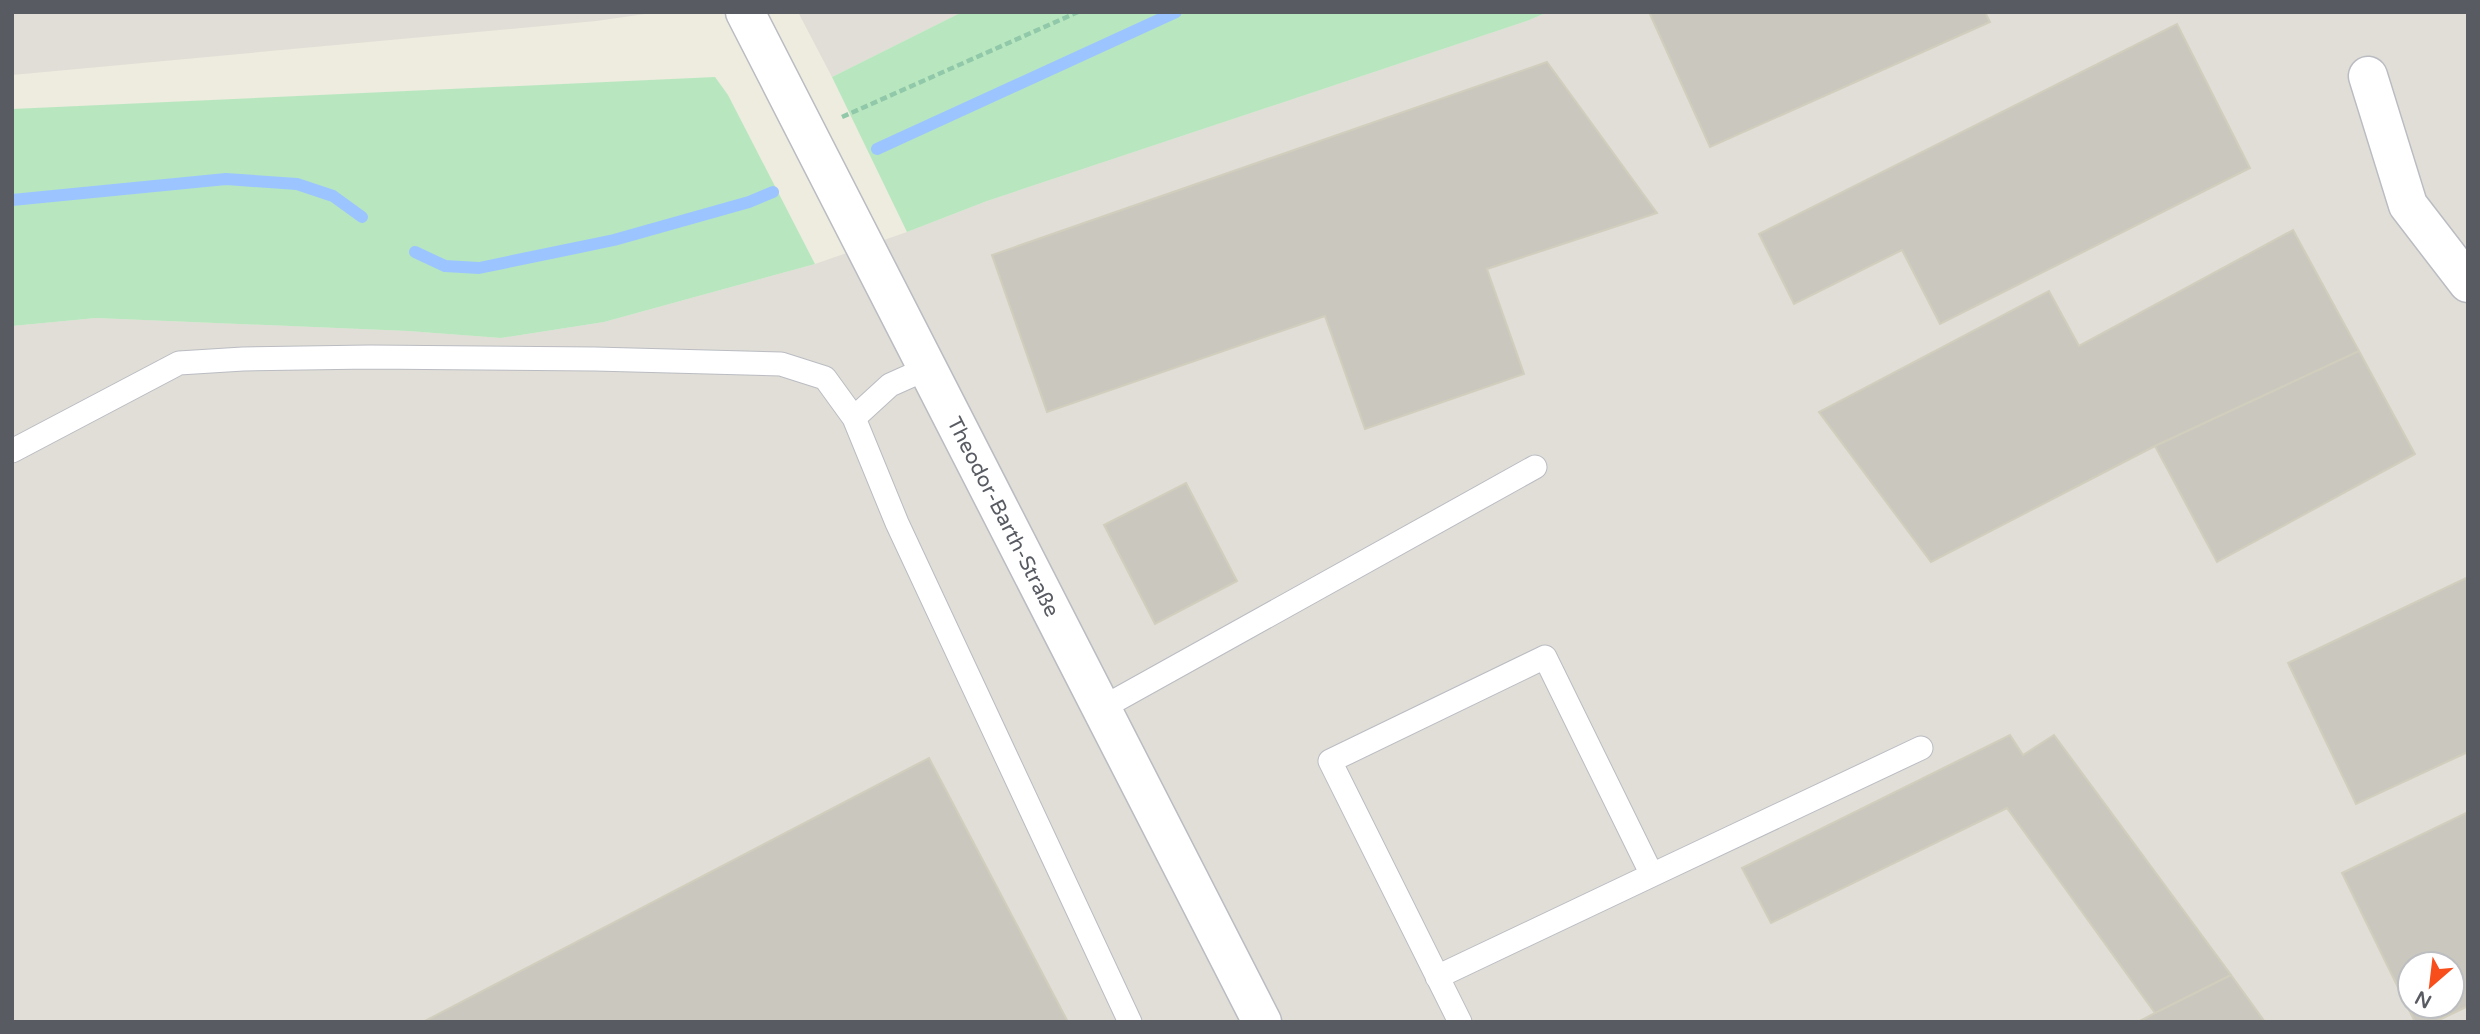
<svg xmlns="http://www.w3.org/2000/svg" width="2480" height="1034" viewBox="0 0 2480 1034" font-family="'Varela Round',sans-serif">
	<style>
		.industrial { fill: #e0ded7; fill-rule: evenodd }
		.green { fill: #b8e7bf }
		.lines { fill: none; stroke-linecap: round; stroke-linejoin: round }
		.stream { stroke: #9cc5ff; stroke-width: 12 }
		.building { fill: #cac8be; stroke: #d2cebd; stroke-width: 2; fill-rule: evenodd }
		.lane-casing { stroke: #babcc2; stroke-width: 25 }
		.street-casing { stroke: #babcc2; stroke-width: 41 }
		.path { stroke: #91c8a9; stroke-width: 4.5; stroke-dasharray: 7 3.5; stroke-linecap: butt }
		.lane { stroke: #fff; stroke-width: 23 }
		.street { stroke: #fff; stroke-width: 38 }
		.labels { text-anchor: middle; stroke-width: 7; stroke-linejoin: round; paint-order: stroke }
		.street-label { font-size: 21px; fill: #585b62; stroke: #fff }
	</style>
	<rect width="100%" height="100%" fill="#edecdf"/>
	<!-- industrial -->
	<path class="industrial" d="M12,12h647l-63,9 -584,54z
		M798,12h164l-130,65z
		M1548,12h920v1010h-2456v-696l84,-8 312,13 93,7 103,-16 211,-58 92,-32 80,-31 540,-180zM2410,964h42v42h-42z"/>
	<!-- green -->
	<path class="green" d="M962,12h586l-21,9 -540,180 -80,31 -75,-155z
		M715,77l13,18 87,169 -211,58 -103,16 -93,-7 -312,-13 -84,8v-217z"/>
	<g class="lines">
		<!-- stream -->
		<path class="stream" d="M877,149l299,-137
			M12,200l214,-21 71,5 36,12 29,21
			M415,252l30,14 34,2 135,-28 135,-38 24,-10"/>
	</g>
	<!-- building -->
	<path class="building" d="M1649,12h336l5,10 -280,125z
		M2177,24l73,144 -310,156 -38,-74 -108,54 -35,-70z
		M1547,62l110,151 -170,56 37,105 -159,55 -40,-113 -278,96 -55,-157z
		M2293,230l66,121 -204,95 -224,116 -112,-150 230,-121 30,55z
		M2359,351l56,103 -198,108 -62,-116z
		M1186,483l51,98 -82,43 -51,-99z
		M2468,577v175l-112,52 -68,-141z
		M2010,735l13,20 31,-20 177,240 -76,38 -148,-205 -236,115 -29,-55z
		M929,758l139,264h-645z
		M2468,812v194l-33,16h-20l-73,-149zM2410,964h42v42h-42z
		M2231,975l34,47h-127l17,-9z"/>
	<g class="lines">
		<defs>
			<path id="lane" d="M928,368l-38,17 -36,33 43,105 233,499
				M12,451l167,-88 64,-4 127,-2 225,2 186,5 44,14 29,40
				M1102,708l433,-241
				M1652,875l269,-127
				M1437,977l215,-102 -107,-218 -215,104 130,261"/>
			<g id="street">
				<path id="s1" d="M745,12l517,1010"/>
				<path d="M2368,76l40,129 60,78"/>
			</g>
		</defs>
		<!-- lane casing -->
		<use href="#lane" class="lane-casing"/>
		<!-- street casing -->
		<use href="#street" class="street-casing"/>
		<!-- path -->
		<path class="path" d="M842,117l236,-105"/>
		<!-- lane -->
		<use href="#lane" class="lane"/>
		<!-- street -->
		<use href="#street" class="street"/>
	</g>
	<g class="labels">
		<!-- street labels -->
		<g class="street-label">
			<text dy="7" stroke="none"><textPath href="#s1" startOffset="567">Theodor-Barth-Straße</textPath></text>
		</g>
	</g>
	<!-- border -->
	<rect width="2480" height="1034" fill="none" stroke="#585b62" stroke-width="28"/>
	<!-- north arrow -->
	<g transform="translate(2431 985) rotate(208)"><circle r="33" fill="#ffffff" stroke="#bcbdc0" stroke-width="2"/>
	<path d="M0-5L12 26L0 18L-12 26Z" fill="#f74e1b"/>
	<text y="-10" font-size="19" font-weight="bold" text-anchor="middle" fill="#585b62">N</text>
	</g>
</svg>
